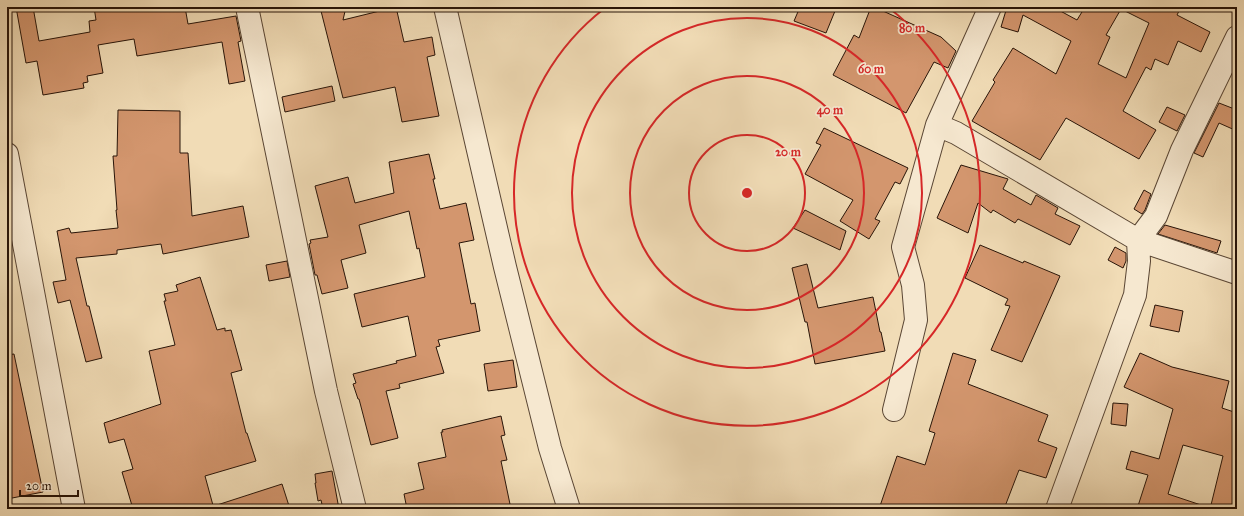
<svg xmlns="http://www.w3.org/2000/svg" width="1244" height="516" viewBox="0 0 1244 516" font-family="'IM FELL Great Primer',serif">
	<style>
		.building { fill: #d3966e; stroke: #281408; fill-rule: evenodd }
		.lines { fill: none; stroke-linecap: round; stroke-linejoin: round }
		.street-casing { stroke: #5a4634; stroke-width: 24 }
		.street { stroke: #f6e8d0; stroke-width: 22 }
		.ring { fill: none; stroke: #d62828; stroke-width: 2 }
		.centre { fill: #d62828; stroke: #f6e8d0; stroke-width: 2 }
		.ring-label { font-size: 12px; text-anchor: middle; font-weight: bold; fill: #d62828; stroke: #f6e8d0; stroke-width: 3.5; stroke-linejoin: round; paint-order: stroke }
	</style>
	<rect width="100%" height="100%" fill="#f1dcb6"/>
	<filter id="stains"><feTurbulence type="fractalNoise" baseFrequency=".005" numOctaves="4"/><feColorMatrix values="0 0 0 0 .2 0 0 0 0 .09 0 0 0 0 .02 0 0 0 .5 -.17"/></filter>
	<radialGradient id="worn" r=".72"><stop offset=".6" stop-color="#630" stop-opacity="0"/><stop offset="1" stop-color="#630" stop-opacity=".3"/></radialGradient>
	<!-- building -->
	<path class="building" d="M16,7h17l6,34 51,-9 -1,-11 7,-1 -2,-13h91l3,17 48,-8 5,25 -3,1 7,39 -16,3 -7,-42 -85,14 -3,-17 -36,6 5,28 -16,3 1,6 -5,1 1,5 -41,7 -6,-34 -11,2z
		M320,7h26l-3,13 53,-13 8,35 28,-5 3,18 -8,2 12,59 -37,6 -7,-35 -52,11z
		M800,7h24l11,4 -9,22 -32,-12z
		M871,7h3l67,30 15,14 -8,17 -14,-6 -28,51 -73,-38 21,-40 5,3z
		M1007,7h46l24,13 8,-13h96l-4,8 33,17 -9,20 -23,-11 -10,24 -13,-6 -4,11 -5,-3 -23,44 33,19 -17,29 -73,-41 -26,42 -68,-39 23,-39 -2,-2 20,-32 43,26 15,-33 -48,-26 -5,17 -17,-5zM1121,9l28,14 -23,55 -28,-14 12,-27 -4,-2z
		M332,86l3,15 -50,11 -3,-15z
		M1219,103l18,7v21l-18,-8 -16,34 -9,-4z
		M1167,107l18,8 -8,16 -18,-9z
		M118,110l62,1v42h8l4,63 51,-10 6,31 -86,17 -2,-10 -44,6v4l-41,4 11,48h2l13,52 -16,4 -16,-62 -12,3 -5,-21 13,-2 -9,-49 12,-3 2,5 47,-5 -2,-18h1l-4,-54h4z
		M824,128l84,40 -8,16 -5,-2 -20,37 5,2 -11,18 -29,-18 13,-21 -48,-26 16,-29 -5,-2z
		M429,154l6,25h-2l7,30 26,-6 8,37 -15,3 12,61 4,-1 5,28 -42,9 2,6 -4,1 8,26 -45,11 1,4 -14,3 12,47 -27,7 -12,-46h-1l-5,-15 3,-1 -3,-9 44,-11 -1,-2 20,-5 -8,-40 -46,11 -8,-33 71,-17 -6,-29 -2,1 -8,-38 -50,14 7,28 -25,7 7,28 -26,6 -5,-19h-2l-6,-31 2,-1 -1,-3 18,-3 -13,-51 33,-9 7,26 39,-10 -5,-31z
		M961,165l47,14 -5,10 28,16 5,-10 22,13 -3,6 25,12 -10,19 -52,-26 -3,4 -22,-13 -2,3 -13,-10 -10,30 -31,-15z
		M1144,190l7,4 -6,16 -3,4 -8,-5z
		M805,210l41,21 -6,19 -47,-22z
		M1165,225l56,16 -4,12 -59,-19z
		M980,245l43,18 1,-2 36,15 -38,86 -31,-12 19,-44 -5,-1 3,-6 -43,-21z
		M1115,247l11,6v8l-3,7 -15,-8z
		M287,261l3,16 -21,4 -3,-16z
		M807,264l11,44 55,-11 7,35h1l4,19 -70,13 -8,-42h-2l-13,-54z
		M200,277l17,53 8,-2v3l6,-1 11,40 -11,3 15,60h1l9,28 -51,15 9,33h-81l-11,-37 11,-3 -9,-30 -15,4 -5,-20 57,-19 -12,-53 26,-6 -11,-44h2l-2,-7 14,-3 -2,-6z
		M1155,305l28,6 -4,21 -29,-6z
		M953,353l23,7 -8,24 80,31 -10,26 19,7 -11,30 -27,-8 -15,39h-125l18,-53 28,9 10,-32 -6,-2z
		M1140,353l32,14 57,14 -7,27 15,5v96h-7l-19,-4 12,-49 -40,-11 -15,49 36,12 -1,3h-66l11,-34 -22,-6 5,-18 28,8 14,-50 -49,-22z
		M14,354l29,138 -36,7v-144z
		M513,360l4,27 -29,4 -4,-27z
		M1113,403l15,1 -2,22 -15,-2z
		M501,416l4,19 -4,1 6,24 -6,1 10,48h-104l-3,-15 20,-5 -6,-26 28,-6 -5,-25h2l-1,-2z
		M332,471l7,38h-16l-2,-9 -3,1 -3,-18h1l-1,-9z
		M282,484l8,25h-76v-3z"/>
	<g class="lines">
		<defs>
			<path id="street" d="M247,7l79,384 29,118
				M445,7l60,260 45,181 19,61
				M937,125l19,8 182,107 99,33
				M7,154l67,355
				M894,410l22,-90 -3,-35 -10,-38 34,-122 53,-118
				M1057,509l78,-214 4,-34 -1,-21 18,-24 26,-66 55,-113"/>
		</defs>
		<!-- street casing -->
		<use href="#street" class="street-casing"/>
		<!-- street -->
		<use href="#street" class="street"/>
	</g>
	<!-- distance rings -->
	<g class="ring">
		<circle cx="747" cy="193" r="58"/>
		<circle cx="747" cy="193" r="117"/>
		<circle cx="747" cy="193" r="175"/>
		<path d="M889 8A233 233 0 1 1 605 8"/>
	</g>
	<circle cx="747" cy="193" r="6" class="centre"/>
	<g class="ring-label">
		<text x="912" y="32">80 m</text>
		<text x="871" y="73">60 m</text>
		<text x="830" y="114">40 m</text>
		<text x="788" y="156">20 m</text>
	</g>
	<!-- margin -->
	<rect width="1244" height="516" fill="none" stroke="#f1dcb6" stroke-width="24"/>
	<rect x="8" y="8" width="1228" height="500" fill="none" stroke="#281408" stroke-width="2"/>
	<rect x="12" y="12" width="1220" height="492" fill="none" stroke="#281408"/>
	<!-- scale -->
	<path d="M20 490v6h58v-6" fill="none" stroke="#281408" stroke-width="2"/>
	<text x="26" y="490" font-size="12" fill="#281408" stroke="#f6e8d0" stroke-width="3" paint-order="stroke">20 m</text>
	<rect width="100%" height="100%" filter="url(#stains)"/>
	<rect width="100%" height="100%" fill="url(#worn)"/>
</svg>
